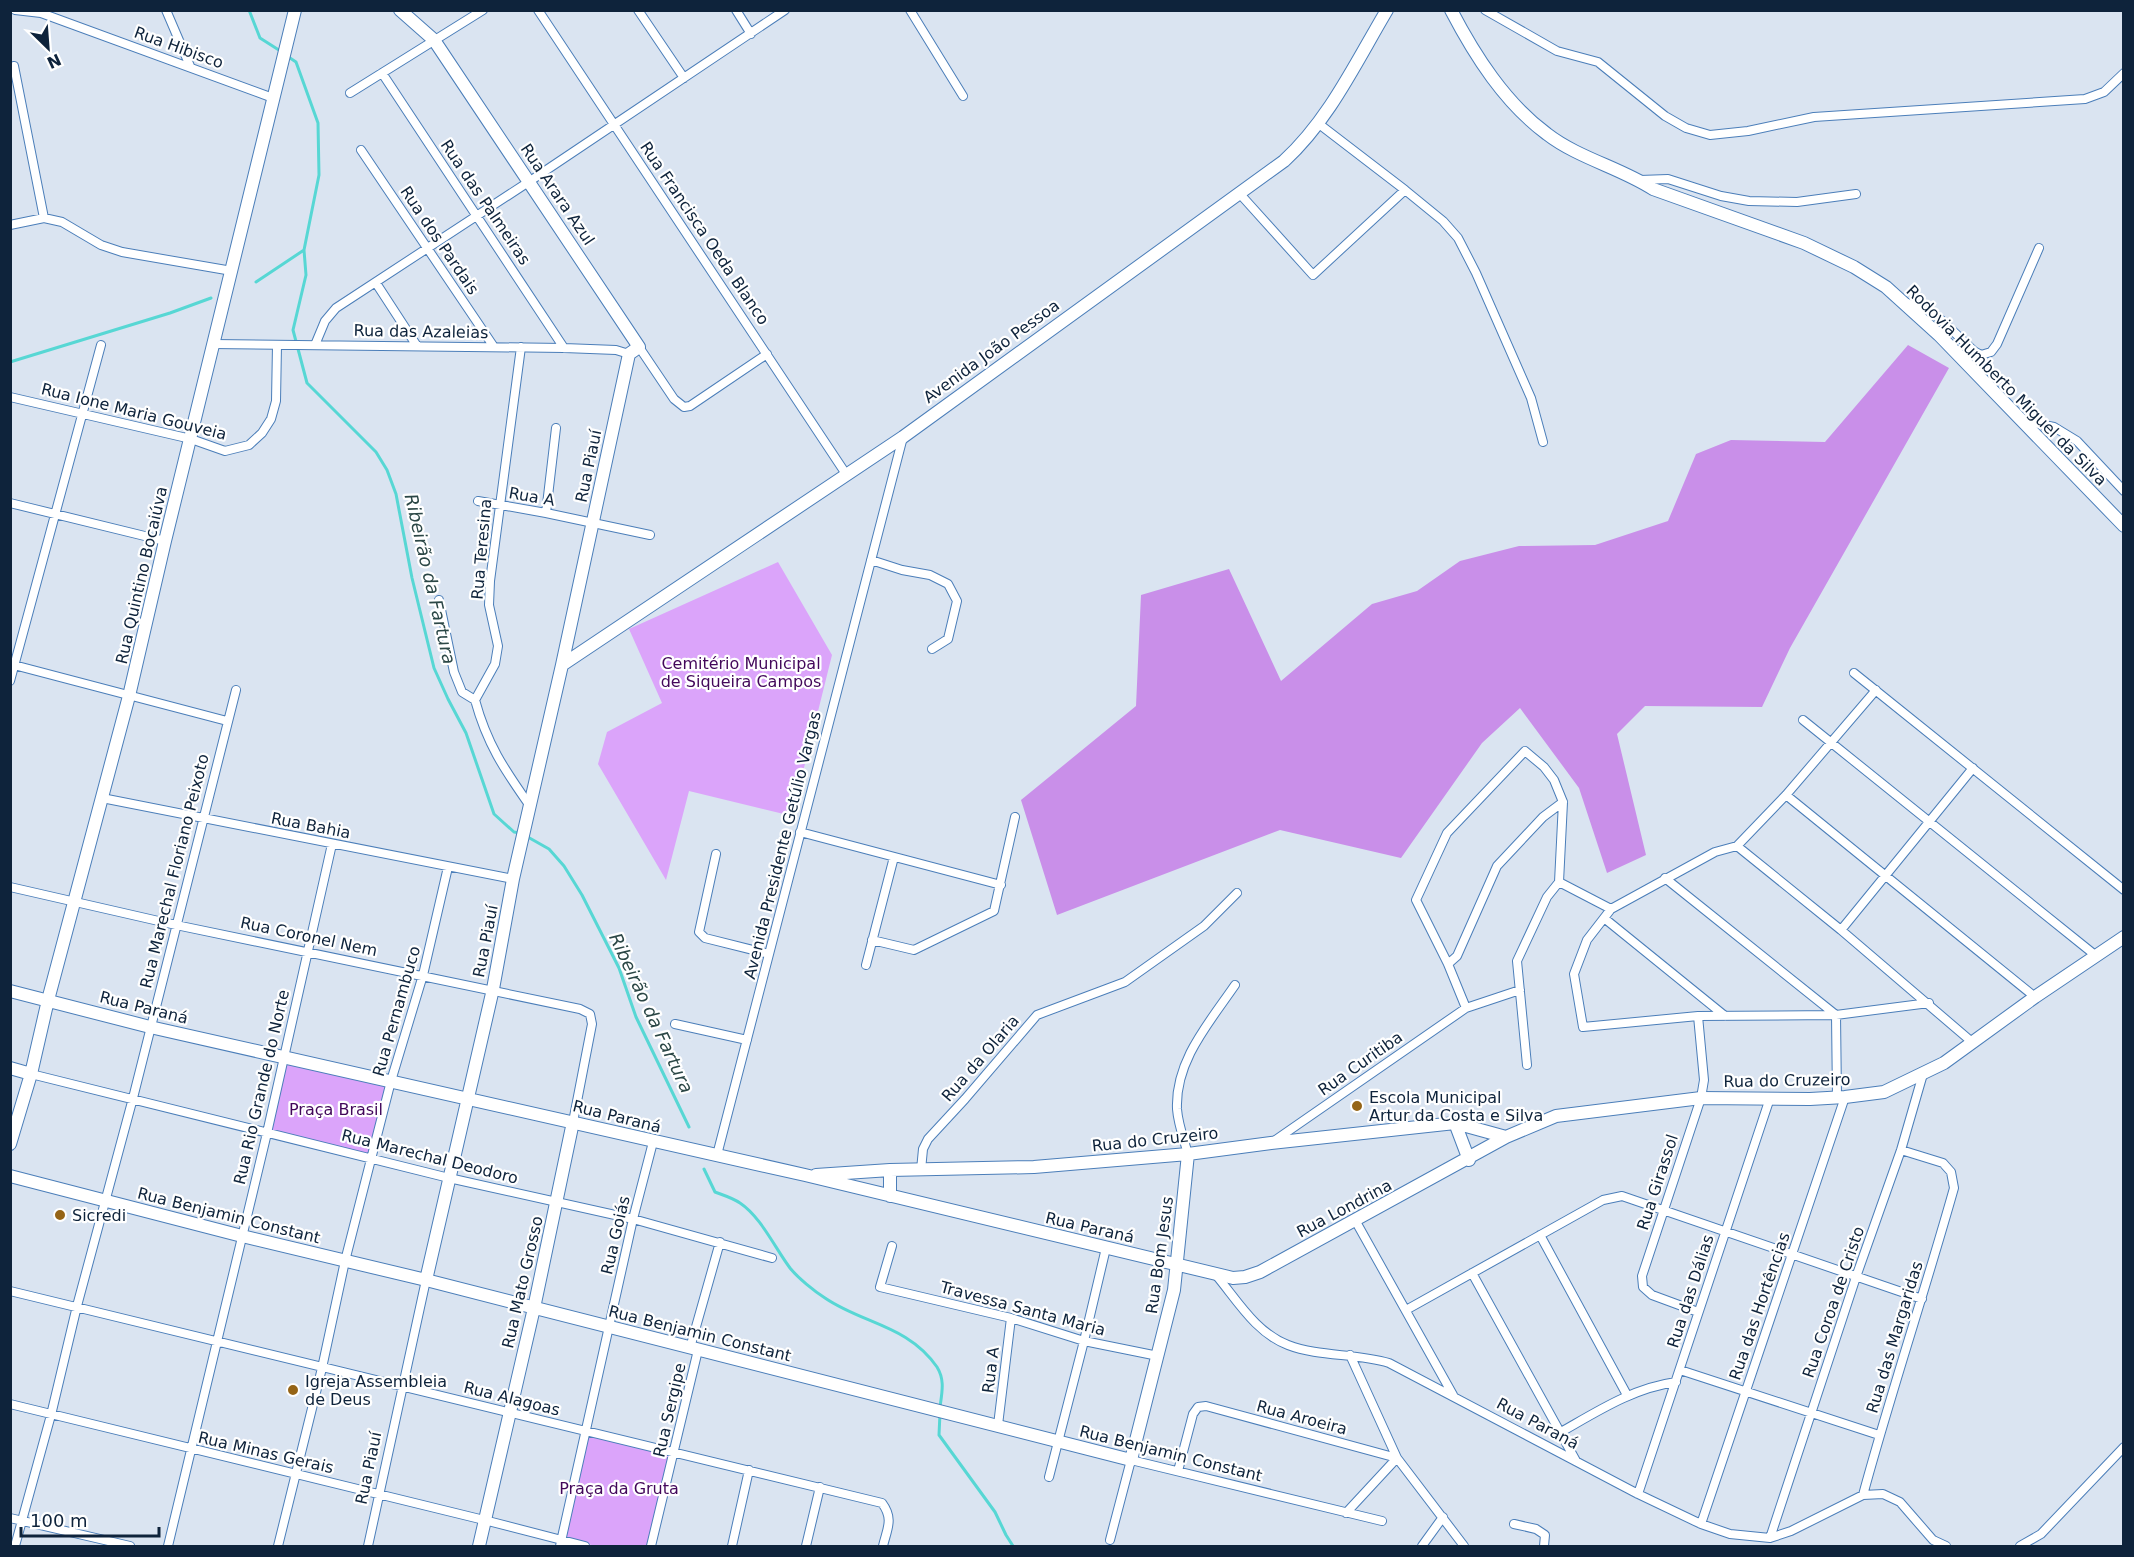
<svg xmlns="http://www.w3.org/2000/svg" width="2134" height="1557" viewBox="0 0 2134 1557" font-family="'DejaVu Sans',sans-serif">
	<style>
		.green { fill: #dba4fa }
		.forest { fill: #c98fe9 }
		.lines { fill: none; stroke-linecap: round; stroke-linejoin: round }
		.stream { stroke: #57d7d4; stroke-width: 3 }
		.street-casing { stroke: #4b7eb9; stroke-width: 10 }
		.secondary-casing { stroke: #4b7eb9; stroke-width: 14 }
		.street { stroke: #fff; stroke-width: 8 }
		.secondary { stroke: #fff; stroke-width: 12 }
		.poi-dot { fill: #956416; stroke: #fff; stroke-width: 2 }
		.labels { text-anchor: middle; stroke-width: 4.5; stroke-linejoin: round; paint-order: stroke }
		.street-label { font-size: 16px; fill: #0e233b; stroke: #fff }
		.park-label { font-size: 16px; fill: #42075a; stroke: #fff }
		.poi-label { font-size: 16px; fill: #0e233b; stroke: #fff; text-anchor: start }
		.water-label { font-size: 18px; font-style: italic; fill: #2b4746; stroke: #fff }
	</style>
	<rect width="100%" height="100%" fill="#dae4f1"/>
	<!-- green -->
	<path class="green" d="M778,562l54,93 -40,161 -103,-25 -23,89 -68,-116 9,-32 55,-29 -33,-74z
		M285,1060l103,22 -17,74 -101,-25z
		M587,1436l84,18 -23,92h-52l-30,-7z"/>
	<!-- forest -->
	<path class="forest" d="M1908,345l41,23 -159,280 -28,59 -117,-1 -28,28 29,121 -39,18 -28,-85 -59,-80 -38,35 -81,115 -121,-28 -223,85 -36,-115 115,-94 5,-111 88,-26 52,112 91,-77 45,-13 43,-30 59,-15 76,-1 73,-24 28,-67 35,-14 94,2z"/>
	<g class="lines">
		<!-- stream -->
		<path class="stream" d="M249,10l11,28 22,14
			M287,56l9,6 22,61 1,52 -15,75 2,25 -13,55 14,53 69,69 11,18 9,24 16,84 22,90 14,31 18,34 28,81 20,18 6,1
			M256,282l48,-32
			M10,362l160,-49 41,-15
			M526,836l23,13 15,17 18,29 37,73 17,49 53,110
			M704,1169l11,23c8,3 18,6 25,11 21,14 35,45 50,65 8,10 24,23 35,30 38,26 83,27 112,69 8,13 5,25 3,40
			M940,1413l-1,22 56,77 11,23 7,11"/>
		<defs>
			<path id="street" d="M15,10l26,3 232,85
				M166,10l24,56
				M538,10l308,464
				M638,10l46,68
				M736,10l15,24
				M910,10l53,86
				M1485,10l72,41 41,11 67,54 21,12 24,7 38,-4 66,-14 271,-18 19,-7 20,-19
				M14,66l30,152
				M382,73l182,275
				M350,93l133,-83
				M1319,124l86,66 38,31 15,17 18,35 55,125 12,44
				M361,150l133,197
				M1640,180l28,-1 53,17 28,5 48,1 59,-8
				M1240,194l73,81 92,-85
				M10,225l34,-7 18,4 39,23 21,7 110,19
				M376,283l41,63
				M1907,303l27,10 40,38 7,4 10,-3 6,-8 42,-96
				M213,344l351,4 52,2 13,4
				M315,345l10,-24 11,-13 194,-127 255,-171
				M521,347l-31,234 -1,24 9,41 -3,18 -20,36c12,44 29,69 55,106
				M639,347l35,52 10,8 6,-1 77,-52
				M10,397l181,42 34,12 24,-6 13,-12 9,-14 5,-18 1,-56
				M2024,421l30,6 23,14 47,50
				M478,501l68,12 104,22
				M10,503l155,38
				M546,513l10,-85
				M871,560l31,10 28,5 18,9 9,17 -9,38 -16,10
				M439,600l15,72 8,20 13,8
				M10,664l217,57
				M1854,673l270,217
				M10,681l91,-336
				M1876,690l-90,105 -49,51 -22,6 -104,57 -24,31 -13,34 9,53 115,-11 138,-1 93,-12
				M1803,720l292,235
				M1786,795l249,202
				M102,798l411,81
				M800,832l201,53
				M1737,846l104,84 131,112
				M716,854l-17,78 6,6 64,16
				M1665,878l171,137 1,83
				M1559,882l52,27
				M10,887l166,38 404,84 10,5 2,10 -19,98
				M1604,918l121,98
				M1841,930l132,-162
				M872,940l42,10 80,-39 21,-94
				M1448,964l9,-8 40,-90 46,-49 20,-15
				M866,965l28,-108
				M1466,1008l-18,-44 -32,-64 31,-67 78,-82 19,16 10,13 9,22 -4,80 -12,15 -30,64 10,104
				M675,1024l72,16
				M31,1074l418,104 184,41 139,39
				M1274,1141l192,-133 54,-18
				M1188,1154c-4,-14 -10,-30 -11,-45 -2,-48 32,-86 58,-124
				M717,1155l186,-718
				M921,1170l2,-21 5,-10 37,-40 72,-84 88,-33 79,-56 33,-33
				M1355,1220l98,175
				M1540,1235l87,160
				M892,1246l-12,41 131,31 73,23 74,15
				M1472,1273l104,188
				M1216,1275c21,25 40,58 72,70 31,12 68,8 101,18l249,131 63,30 29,10 40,4 21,-7 72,-36 20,-1 17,8 33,38 13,6
				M10,1291l872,212c12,16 5,26 1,43
				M1406,1310l197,-110 19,-4 300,103
				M1698,1312l-46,-17 -9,-8 -1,-11 59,-178 3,-18 -6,-64
				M690,1348l30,-106
				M1350,1355l47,103 67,88
				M1680,1370l199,65
				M10,1404l474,116 101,26
				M998,1425l13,-107
				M1561,1432c37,-21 72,-44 115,-50
				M1178,1471l15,-57 5,-7 8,-1 191,52 -51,55
				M1049,1477l35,-136 22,-93
				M1638,1494l132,-396
				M1863,1495c28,-103 62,-204 91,-307l-3,-16 -8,-9 -42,-13
				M10,1518l120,28
				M1514,1524l22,5 9,6 -1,11
				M1701,1524l144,-427
				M1770,1538l86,-261 45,-127 22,-76
				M1110,1540l21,-80 251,61
				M15,1546l36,-131 26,-109 56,-208 103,-408
				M168,1546l99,-413 65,-289
				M278,1546l44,-178 23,-107 46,-180 32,-106 25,-108
				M368,1546l58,-266
				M560,1546l73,-327 20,-77
				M651,1546l47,-196
				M732,1546l17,-76
				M806,1546l14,-59
				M1422,1546l21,-29
				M2020,1546l21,-12 83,-87"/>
			<path id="secondary" d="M400,10l34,30 205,307 -10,7 -67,311 -49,214 -20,110 -67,291
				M1451,10c24,46 54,93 96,124 31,24 74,34 106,55l151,54 50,24 32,20 53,48 185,191
				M562,665l341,-228 381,-276c45,-41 72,-99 103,-151
				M10,991l140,36 655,148 428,103 12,-1 15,-5 246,-135 50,-21 145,-18 109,1 35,-2 39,-5 60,-29 91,-66 89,-60
				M10,1068l21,6
				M1455,1123l14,37
				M10,1144l21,-70 17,-74 81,-304 36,-155 130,-531
				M816,1175l74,-5 144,-3 154,-13 83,-11 184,-20 51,14
				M10,1176l232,60 184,44 705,180 43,-170 14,-136
				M890,1196v-26
				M479,1546l55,-238 39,-186"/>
		</defs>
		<!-- street casing -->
		<use href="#street" class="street-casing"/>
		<!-- secondary casing -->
		<use href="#secondary" class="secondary-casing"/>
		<!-- street -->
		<use href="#street" class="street"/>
		<!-- secondary -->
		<use href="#secondary" class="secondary"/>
	</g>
	<!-- markers -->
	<g class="poi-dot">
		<circle cx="1357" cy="1106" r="6"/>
		<circle cx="60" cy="1215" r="6"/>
		<circle cx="293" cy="1390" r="6"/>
	</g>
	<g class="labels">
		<!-- street labels -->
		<g class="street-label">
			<text transform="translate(179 47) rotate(20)" y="6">Rua Hibisco</text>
			<text transform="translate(558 194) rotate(56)" y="6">Rua Arara Azul</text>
			<text transform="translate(486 202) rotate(56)" y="6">Rua das Palmeiras</text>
			<text transform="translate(705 233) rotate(56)" y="6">Rua Francisca Oeda Blanco</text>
			<text transform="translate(440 240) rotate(56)" y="6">Rua dos Pardais</text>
			<text transform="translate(421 331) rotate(1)" y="6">Rua das Azaleias</text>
			<text transform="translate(991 351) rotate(-36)" y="6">Avenida João Pessoa</text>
			<text transform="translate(2007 385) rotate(45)" y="6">Rodovia Humberto Miguel da Silva</text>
			<text transform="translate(134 411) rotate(14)" y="6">Rua Ione Maria Gouveia</text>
			<text transform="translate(588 466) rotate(-78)" y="6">Rua Piauí</text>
			<text transform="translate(532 496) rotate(10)" y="6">Rua A</text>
			<text transform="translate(481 549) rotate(-85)" y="6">Rua Teresina</text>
			<text transform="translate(141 575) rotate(-77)" y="6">Rua Quintino Bocaiúva</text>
			<text transform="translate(311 825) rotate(11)" y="6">Rua Bahia</text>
			<text transform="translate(782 845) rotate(-76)" y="6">Avenida Presidente Getúlio Vargas</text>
			<text transform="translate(174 871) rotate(-76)" y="6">Rua Marechal Floriano Peixoto</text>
			<text transform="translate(309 936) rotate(12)" y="6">Rua Coronel Nem</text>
			<text transform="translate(485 941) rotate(-79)" y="6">Rua Piauí</text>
			<text transform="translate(144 1007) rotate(14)" y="6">Rua Paraná</text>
			<text transform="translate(396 1011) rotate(-74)" y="6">Rua Pernambuco</text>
			<text transform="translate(980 1058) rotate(-49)" y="6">Rua da Olaria</text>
			<text transform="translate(1360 1063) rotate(-35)" y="6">Rua Curitiba</text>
			<text transform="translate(1787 1080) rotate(-1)" y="6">Rua do Cruzeiro</text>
			<text transform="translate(261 1087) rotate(-77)" y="6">Rua Rio Grande do Norte</text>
			<text transform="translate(617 1116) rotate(14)" y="6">Rua Paraná</text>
			<text transform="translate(1155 1139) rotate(-6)" y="6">Rua do Cruzeiro</text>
			<text transform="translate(430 1156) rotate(14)" y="6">Rua Marechal Deodoro</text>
			<text transform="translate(1657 1182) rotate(-72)" y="6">Rua Girassol</text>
			<text transform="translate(1344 1208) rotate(-28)" y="6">Rua Londrina</text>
			<text transform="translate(229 1215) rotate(14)" y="6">Rua Benjamin Constant</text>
			<text transform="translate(1090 1227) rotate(13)" y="6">Rua Paraná</text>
			<text transform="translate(615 1235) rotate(-77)" y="6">Rua Goiás</text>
			<text transform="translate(1159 1255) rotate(-82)" y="6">Rua Bom Jesus</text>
			<text transform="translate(522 1282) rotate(-77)" y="6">Rua Mato Grosso</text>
			<text transform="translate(1690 1291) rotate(-72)" y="6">Rua das Dálias</text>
			<text transform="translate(1833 1302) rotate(-71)" y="6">Rua Coroa de Cristo</text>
			<text transform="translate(1759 1306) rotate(-71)" y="6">Rua das Hortências</text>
			<text transform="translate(1023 1308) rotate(15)" y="6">Travessa Santa Maria</text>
			<text transform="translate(700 1333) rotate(14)" y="6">Rua Benjamin Constant</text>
			<text transform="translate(1894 1337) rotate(-73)" y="6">Rua das Margaridas</text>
			<text transform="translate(990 1370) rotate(-83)" y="6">Rua A</text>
			<text transform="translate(512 1398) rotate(14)" y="6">Rua Alagoas</text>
			<text transform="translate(669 1410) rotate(-77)" y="6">Rua Sergipe</text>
			<text transform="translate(1302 1417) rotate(15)" y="6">Rua Aroeira</text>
			<text transform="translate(1538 1423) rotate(28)" y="6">Rua Paraná</text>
			<text transform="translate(266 1452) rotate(13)" y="6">Rua Minas Gerais</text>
			<text transform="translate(1171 1453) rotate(14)" y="6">Rua Benjamin Constant</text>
			<text transform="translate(368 1468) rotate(-78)" y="6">Rua Piauí</text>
		</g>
		<!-- park labels -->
		<g class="park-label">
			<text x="741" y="669">Cemitério Municipal<tspan x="741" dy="18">de Siqueira Campos</tspan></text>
			<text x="336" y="1115">Praça Brasil</text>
			<text x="619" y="1494">Praça da Gruta</text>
		</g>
		<!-- poi labels -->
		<g class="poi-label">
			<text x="1369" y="1103">Escola Municipal<tspan x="1369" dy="18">Artur da Costa e Silva</tspan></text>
			<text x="72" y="1221">Sicredi</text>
			<text x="305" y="1387">Igreja Assembleia<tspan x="305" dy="18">de Deus</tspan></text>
		</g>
		<!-- water labels -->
		<g class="water-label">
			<text transform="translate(430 579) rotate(77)" y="6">Ribeirão da Fartura</text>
			<text transform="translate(651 1013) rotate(65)" y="6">Ribeirão da Fartura</text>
		</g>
	</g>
	<!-- border -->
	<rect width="2134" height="1557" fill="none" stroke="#0e233b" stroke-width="24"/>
	<!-- north arrow -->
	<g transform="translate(48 48) rotate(155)" stroke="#ffffff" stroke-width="4.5" paint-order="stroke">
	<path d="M0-4.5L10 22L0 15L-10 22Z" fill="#0e233b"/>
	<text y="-9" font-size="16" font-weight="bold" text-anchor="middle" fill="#0e233b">N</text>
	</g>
	<!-- scale -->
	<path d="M21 1527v9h138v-9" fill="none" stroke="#0e233b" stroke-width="3"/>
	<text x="30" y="1527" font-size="18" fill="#0e233b" stroke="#ffffff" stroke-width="4.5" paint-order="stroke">100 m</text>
</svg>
